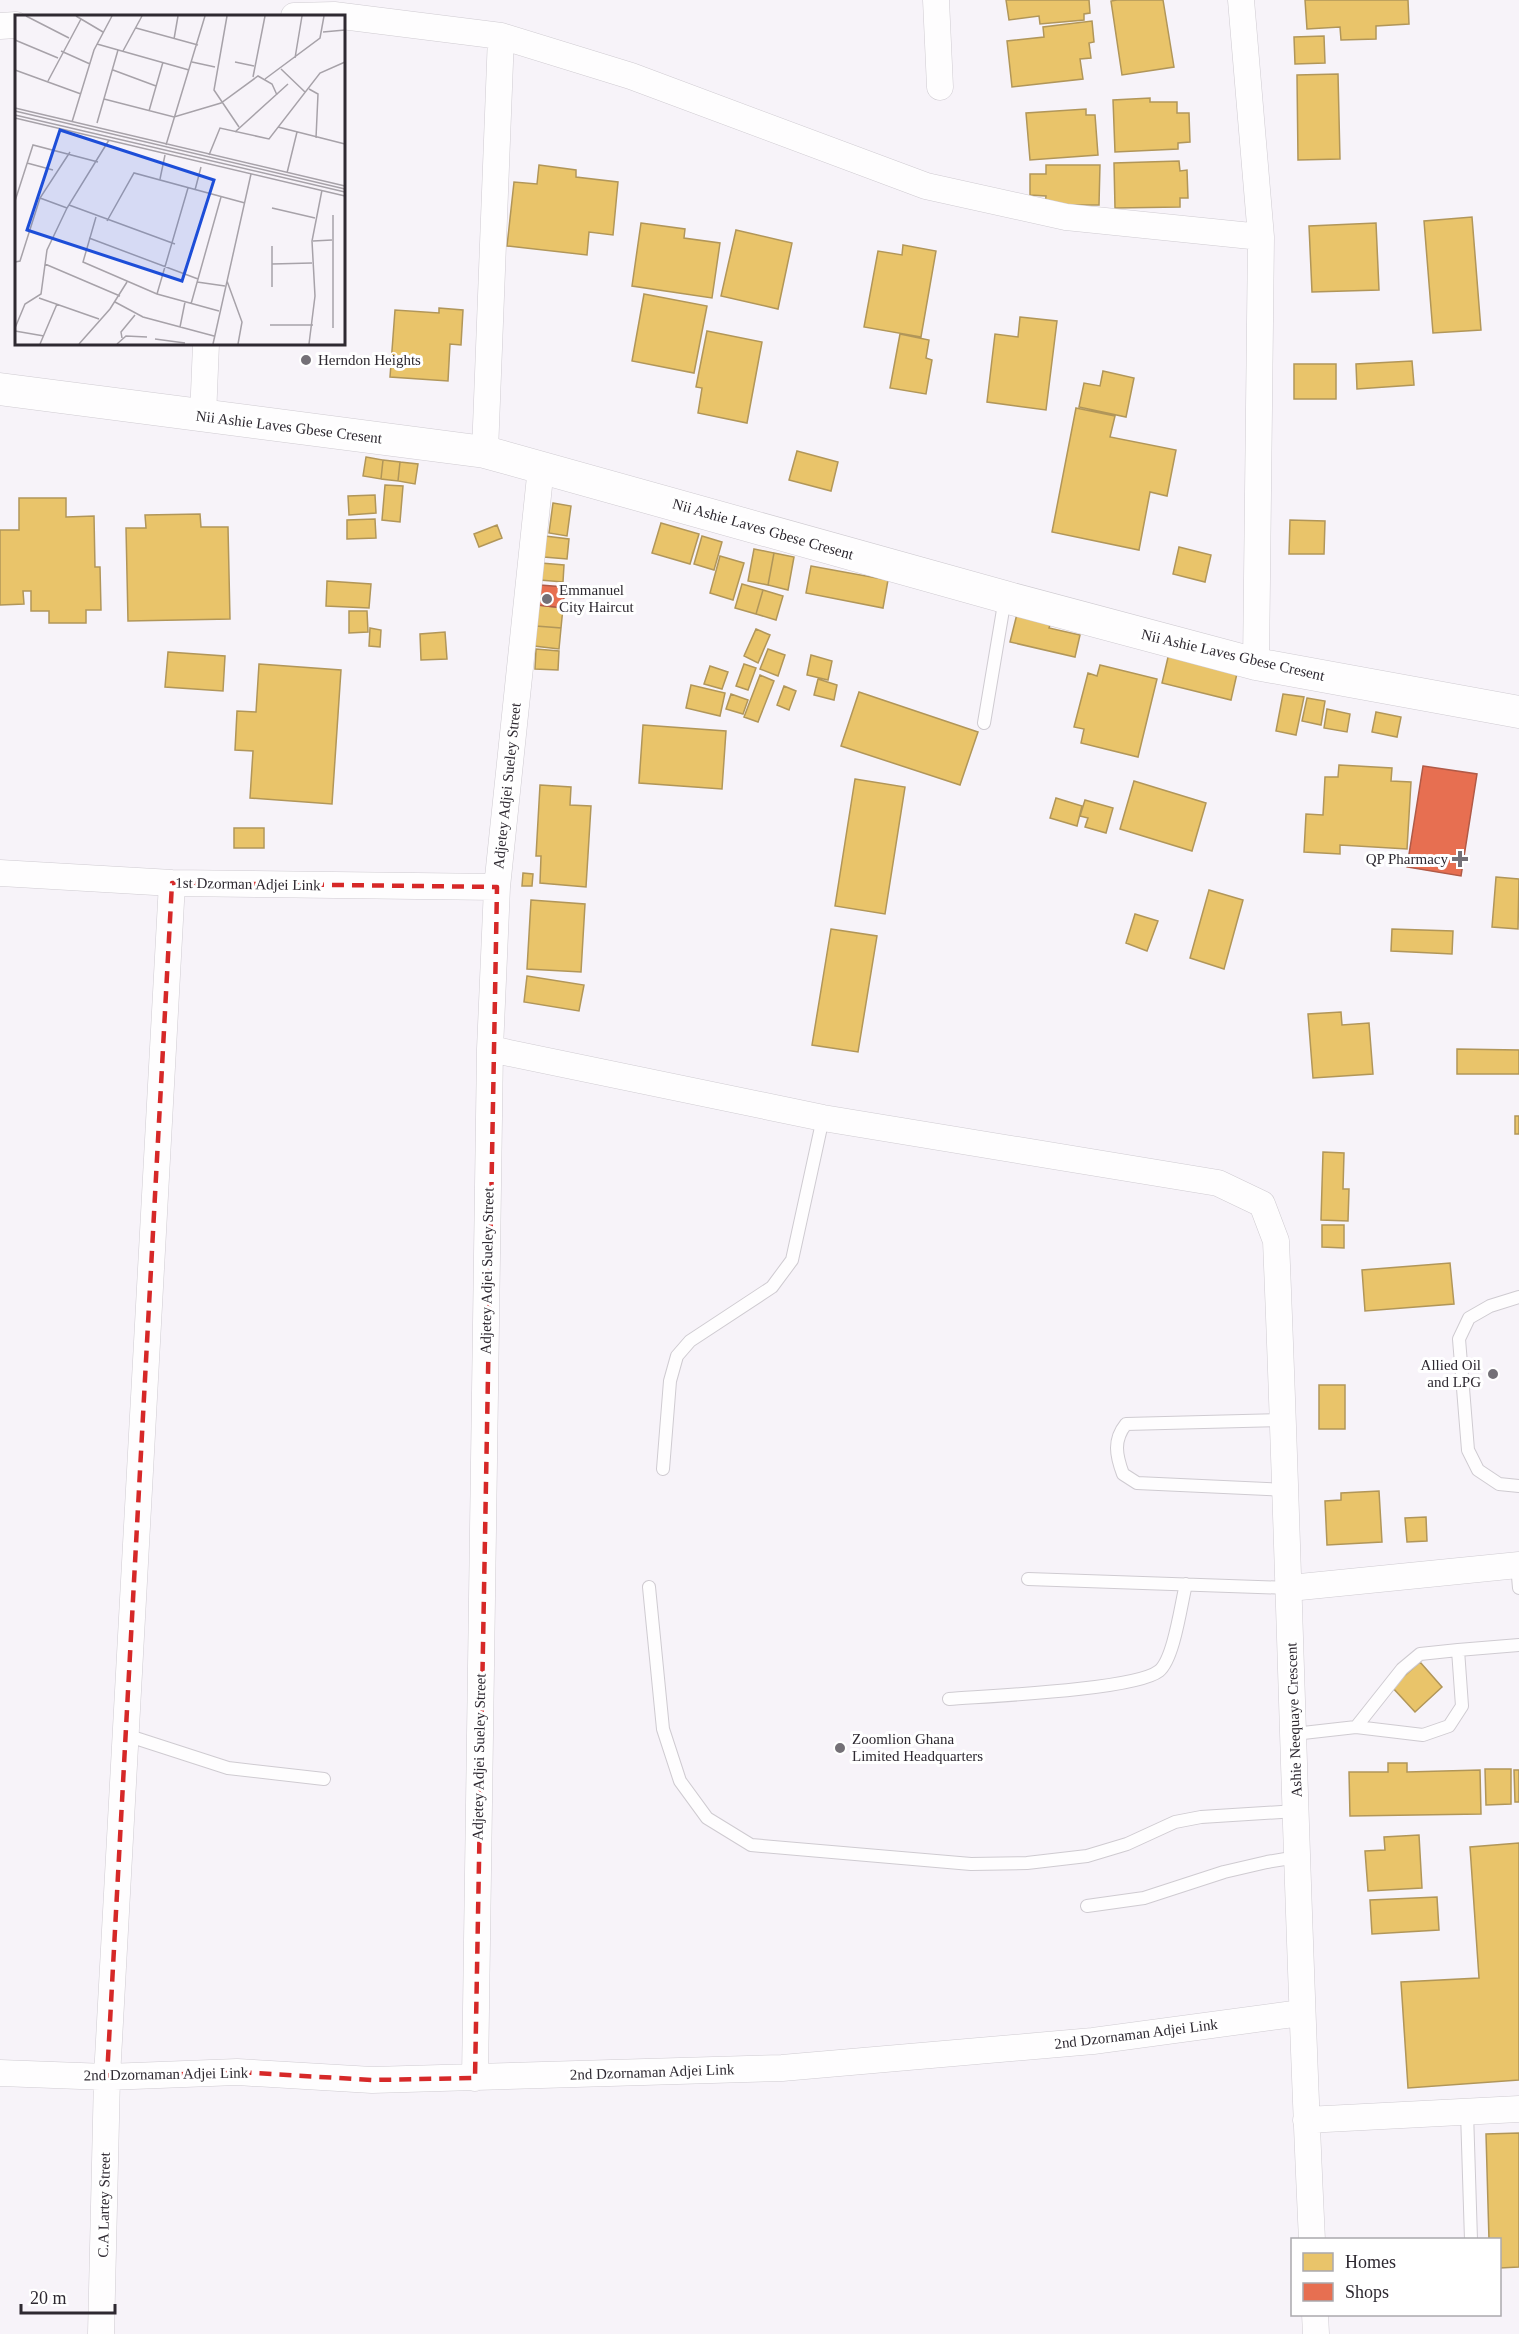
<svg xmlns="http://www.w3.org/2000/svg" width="1519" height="2334" viewBox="0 0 1519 2334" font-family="'Times New Roman',serif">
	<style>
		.homes { fill: #e9c46a; stroke: #b19659; stroke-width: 1.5 }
		.shops { fill: #e76f51; stroke: #b05a47; stroke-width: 1.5 }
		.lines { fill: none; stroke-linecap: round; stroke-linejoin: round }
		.service-casing { stroke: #cfcbd1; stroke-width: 14 }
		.minor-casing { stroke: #cfcbd1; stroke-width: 27 }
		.tertiary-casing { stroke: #cfcbd1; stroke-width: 33 }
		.service { stroke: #fefdfe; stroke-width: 12 }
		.minor { stroke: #fefdfe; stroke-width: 26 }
		.tertiary { stroke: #fefdfe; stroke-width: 32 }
		.marked { fill: none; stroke: #d62828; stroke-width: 4.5; stroke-dasharray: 12 8; stroke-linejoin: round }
		.poi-dot { fill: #747077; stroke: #fff; stroke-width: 2 }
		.labels { text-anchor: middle; stroke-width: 6; stroke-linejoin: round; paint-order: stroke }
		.poi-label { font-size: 15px; fill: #2e2931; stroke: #fff; text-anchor: start }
		.street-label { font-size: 15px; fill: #2e2931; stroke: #fff }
		.inset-road { fill: none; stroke: #a7a2a9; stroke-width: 1.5 }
		.view { fill: #1d4ed8; fill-opacity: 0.15; stroke: #1d4ed8; stroke-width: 3 }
		.inset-edge { fill: none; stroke: #2e2931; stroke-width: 3 }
	</style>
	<rect width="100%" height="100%" fill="#f7f3f9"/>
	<!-- homes -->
	<path class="homes" d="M1006,0h83l1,13 -6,1v6l-44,4 -1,-8 -30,4z
		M1117,0h46l11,67 -52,8 -11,-74z
		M1305,0h103l1,24 -33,2v13l-35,1 -1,-13 -33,2z
		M1092,21l2,21 -5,1 2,15 -11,1 3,20 -71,8 -5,-46 37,-4 -1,-10z
		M1324,36l1,27 -30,1 -1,-27z
		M1338,74l2,85 -42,1 -1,-85z
		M1150,98v4h27v11h12l1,29 -12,1v6l-63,3 -2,-52z
		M1086,109v6h9l3,40 -68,5 -4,-47z
		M1179,161l1,10 7,-1 1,28h-8v9l-65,1 -1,-45z
		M539,165l37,5v7l42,5 -5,53 -24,-3 -2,23 -80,-9 7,-64 23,2z
		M1046,165h54l-1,40h-54l1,-9 -16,-1v-21h16z
		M1472,217l9,113 -48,3 -9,-112z
		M641,223l44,6 -1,9 36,5 -8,55 -80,-12z
		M1376,223l3,67 -67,2 -3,-66z
		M736,230l56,13 -14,66 -57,-13z
		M903,245l33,6 -15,86 -57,-10 14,-76 24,4z
		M644,294l63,12 -13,67 -62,-12z
		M439,308l24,2 -2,35 -11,-1 -2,37 -58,-4 5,-67 44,3z
		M1020,317l37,4 -11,89 -59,-8 8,-68 23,3z
		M707,331l55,11 -15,81 -49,-10 4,-25 -6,-1z
		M900,334l29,6 -3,18 6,2 -6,34 -36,-6z
		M1412,361l2,24 -57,4 -1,-25z
		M1294,364h42v35h-42z
		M1103,371l31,7 -8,39 -47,-10 5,-24 16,3z
		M1076,408l39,8 -5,21 66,13 -9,46 -17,-4 -11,58 -87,-18z
		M797,451l41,11 -7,29 -42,-11z
		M366,457l17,3 -2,19 -18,-3z
		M383,460l17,2 -2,19 -17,-2z
		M400,462l18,2 -3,20 -17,-3z
		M385,485l18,1 -3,36 -18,-2z
		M375,495l1,18 -27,2 -1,-19z
		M19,498h47v19l28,-1 1,51h5l1,43h-15v13h-37v-12h-18v-20h-8l1,13 -24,1v-75h19z
		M553,503l18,3 -4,30 -18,-3z
		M200,514l1,13h27l2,92 -102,2 -2,-93h20l-1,-13z
		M375,519l1,19 -29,1v-19z
		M1290,520l35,1 -1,33h-35z
		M661,523l38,11 -9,30 -38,-11z
		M497,525l5,13 -23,9 -5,-13z
		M545,536l24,3 -2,20 -23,-2z
		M702,536l20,6 -8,28 -20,-6z
		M1179,547l32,8 -6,27 -32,-8z
		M754,549l20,4 -6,32 -20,-4z
		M774,553l20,4 -6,33 -20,-5z
		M720,556l24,7 -11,37 -23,-7z
		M541,563l23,2 -1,17 -23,-2z
		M811,566l77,14 -5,28 -77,-15z
		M327,581l44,3 -2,24 -43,-2z
		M742,584l21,6 -7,24 -21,-6z
		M763,590l20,6 -7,24 -20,-6z
		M538,605l25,3 -2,20 -25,-2z
		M349,611h18l1,21 -19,1z
		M1017,614l34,8 -2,6 31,7 -5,22 -65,-15z
		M536,626l25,2 -2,21 -25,-3z
		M370,628l11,2 -1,17 -11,-1z
		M756,629l14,6 -12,28 -14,-7z
		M445,632l2,27 -26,1 -1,-26z
		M536,649l23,2 -1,19 -23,-1z
		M768,649l17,6 -7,21 -18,-7z
		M168,652l57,4 -2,35 -58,-4z
		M1169,653l69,16 -7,31 -69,-17z
		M811,655l21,6 -4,19 -21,-5z
		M259,664l82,6 -9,134 -82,-6 3,-47 -18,-1 2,-39 19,1z
		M744,664l12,4 -8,22 -12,-4z
		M1100,665l57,14 -19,78 -57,-14 3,-14 -10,-2 14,-54 9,3z
		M710,666l18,6 -6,17 -18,-5z
		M760,675l14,6 -16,41 -14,-5z
		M818,679l19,6 -3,15 -20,-5z
		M691,685l34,8 -5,23 -34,-8z
		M784,686l12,5 -7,19 -12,-5z
		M859,692l119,40 -18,53 -119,-39z
		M731,694l17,6 -5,14 -17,-5z
		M1283,694l21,3 -8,38 -20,-4z
		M1307,698l18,3 -4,24 -19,-4z
		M1327,709l23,5 -3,18 -23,-4z
		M1376,712l25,5 -4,20 -25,-5z
		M643,725l83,6 -4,58 -83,-6z
		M1339,765l53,3 -1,13 20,1 -4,67 -67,-4v9l-36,-2 2,-38 17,1 2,-38h13z
		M855,779l50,8 -20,127 -50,-8z
		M1134,781l72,22 -14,48 -72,-22z
		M540,785l31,2 -1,18 21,1 -5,81 -46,-4 1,-27h-5z
		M1056,798l26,8 -5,20 -27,-8z
		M1085,800l28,8 -7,25 -21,-6 3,-9 -8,-2z
		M234,828h30v20h-30z
		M523,873l10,1 -1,12h-10z
		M1496,877l23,2 -1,50 -26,-2z
		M1209,890l34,10 -19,69 -34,-11z
		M531,900l54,4 -4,68 -54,-3z
		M1135,914l23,7 -11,30 -21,-8z
		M831,929l46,7 -19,116 -46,-7z
		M1392,929l61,2 -1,23 -61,-3z
		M527,976l57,9 -5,26 -55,-9z
		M1341,1012l1,13 27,-2 4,51 -60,4 -5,-64z
		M1457,1049l62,1v24h-62z
		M1515,1116h4v18h-4z
		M1323,1152l21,1 -1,36h6l-1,32 -27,-1z
		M1322,1225h22v23l-22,-1z
		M1450,1263l4,41 -89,7 -3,-41z
		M1319,1385h26v44h-26z
		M1379,1491l3,51 -55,3 -2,-44 16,-1v-7z
		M1426,1517l1,24 -20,1 -2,-24z
		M1420,1662l22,25 -27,25 -23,-25z
		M1388,1763h19v9l73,-2 1,44 -131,2 -1,-44h39z
		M1485,1769h26v35l-25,1z
		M1514,1770h5v32h-4z
		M1419,1835l3,53 -54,3 -3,-40 20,-1 -1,-13z
		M1519,1843v237l-111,8 -7,-106 78,-4 -9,-131z
		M1437,1897l2,33 -67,4 -2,-34z
		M1519,2133v134l-19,1v-28h-11l-3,-106z"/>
	<!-- shops -->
	<path class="shops" d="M540,585l25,2 -2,21 -25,-3z
		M1423,766l54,8 -16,102 -54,-9z"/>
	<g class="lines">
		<defs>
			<path id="service" d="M984,723l21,-125
				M1519,1297l-29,9 -21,12 -10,21 9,111 10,20 21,14 20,2
				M1283,1420l-157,4c-13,16 -10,31 -3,50l14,9 149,7
				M663,1469l7,-88 7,-25 13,-15 82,-54 20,-27 31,-142
				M1517,1565l2,23
				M1028,1579l262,9
				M649,1587l14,142 17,52 27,37 44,27 220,19 56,-1 60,-7 40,-12 48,-22 26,-5 95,-6
				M949,1699c38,-3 186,-9 210,-28 15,-12 22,-67 27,-87
				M1356,1727l46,-58 18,-15 38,-4
				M1294,1734l62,-7 67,8 26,-9 13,-20 -4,-56 61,-5
				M126,1735l102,33 96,11
				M1087,1906l57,-8 80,-26 43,-10 30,-5
				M1467,2112l4,128"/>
			<path id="minor" d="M936,0l4,87
				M1241,0l20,237 -5,427
				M294,16l40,-1 167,21 130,40 295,110 140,31 195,20
				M0,26l16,-1
				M203,417l3,-73
				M485,452l16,-416
				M0,873l172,10 325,4
				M490,1049l333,69 395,65 44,21 14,37c14,333 20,666 36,999
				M1290,1588l229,-23
				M0,2073l107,4 130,-5 135,8 410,-12 311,-27 208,-28
				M475,2078l15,-1029 7,-162 44,-420
				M1306,2120l213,-11
				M1315,2314l1,20
				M101,2334l6,-257 65,-1194"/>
			<path id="tertiary" d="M0,389l485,63 520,145 251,67 263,48"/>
		</defs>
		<!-- service casing -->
		<use href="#service" class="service-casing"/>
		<!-- minor casing -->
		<use href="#minor" class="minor-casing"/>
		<!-- tertiary casing -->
		<use href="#tertiary" class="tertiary-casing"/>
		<!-- service -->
		<use href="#service" class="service"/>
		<!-- minor -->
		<use href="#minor" class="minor"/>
		<!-- tertiary -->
		<use href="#tertiary" class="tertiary"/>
	</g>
	<!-- marked area -->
	<path class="marked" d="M172,883l325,4 -22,1191 -103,2 -135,-8 -130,5z"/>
	<!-- markers -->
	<g class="poi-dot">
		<circle cx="306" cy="360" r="6"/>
		<circle cx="547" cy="599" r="6"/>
		<path d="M1457 850h6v6h6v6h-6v6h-6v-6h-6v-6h6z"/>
		<circle cx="1493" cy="1374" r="6"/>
		<circle cx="840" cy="1748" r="6"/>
	</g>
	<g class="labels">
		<!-- poi labels -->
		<g class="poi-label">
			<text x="318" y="365">Herndon Heights</text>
			<text x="559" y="595">Emmanuel<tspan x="559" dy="17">City Haircut</tspan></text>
			<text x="1448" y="864" text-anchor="end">QP Pharmacy</text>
			<text x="1481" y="1370" text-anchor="end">Allied Oil<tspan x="1481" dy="17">and LPG</tspan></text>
			<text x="852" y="1744">Zoomlion Ghana<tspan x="852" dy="17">Limited Headquarters</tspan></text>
		</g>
		<!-- street labels -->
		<g class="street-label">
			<text transform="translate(289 427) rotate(7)" y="5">Nii Ashie Laves Gbese Cresent</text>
			<text transform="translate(763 529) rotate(16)" y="5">Nii Ashie Laves Gbese Cresent</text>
			<text transform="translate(1233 655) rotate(13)" y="5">Nii Ashie Laves Gbese Cresent</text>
			<text transform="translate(507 786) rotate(-84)" y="5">Adjetey Adjei Sueley Street</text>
			<text transform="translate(248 884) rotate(1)" y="5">1st Dzorman Adjei Link</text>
			<text transform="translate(487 1271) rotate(-89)" y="5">Adjetey Adjei Sueley Street</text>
			<text transform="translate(1294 1720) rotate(-92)" y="5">Ashie Neequaye Crescent</text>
			<text transform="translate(479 1757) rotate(-89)" y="5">Adjetey Adjei Sueley Street</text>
			<text transform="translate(1136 2034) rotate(-7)" y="5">2nd Dzornaman Adjei Link</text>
			<text transform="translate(652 2072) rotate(-2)" y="5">2nd Dzornaman Adjei Link</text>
			<text transform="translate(166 2074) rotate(-1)" y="5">2nd Dzornaman Adjei Link</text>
			<text transform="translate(104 2205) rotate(-89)" y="5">C.A Lartey Street</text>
		</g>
	</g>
	<!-- overview -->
	<g transform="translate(15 15)">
		<rect width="330" height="330" fill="#f7f3f9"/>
		<path class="inset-road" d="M11,1l43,22M61,1l27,16M212,1l-13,74 25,37M121,13l62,17M308,17l22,-2M159,24l4,-23M0,25l43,18M82,29l92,26M46,36l29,13M108,36l19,-35M280,43l7,-42M177,47l23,5M220,47l19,4M266,54l24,23M0,55l66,24M98,55l43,16M238,62l12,-61M250,64l55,-41 4,-22M33,66l33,-62M294,74l9,5 -2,44M89,84l70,18 47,-14 37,-27 14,8 5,11M0,93l330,78M0,96l330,78M134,96l14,-49M0,100l330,77M0,103l330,78M57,107l22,-72 18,-34M82,108l21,-73M263,112l67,17M220,117l53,-48M151,130l39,-129M194,140l11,-27 49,11 51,-66 25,-11M12,148l26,7M272,158l10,-41M145,164l5,-24M180,175l6,-23M25,183l27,10M0,186l18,-56 65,17M54,190l106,39M257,193l43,10M81,202l-13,45 74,32 62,17M92,206l27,-48 111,30M74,223l109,41M298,226l19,-1M0,247l5,-1 20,-63 30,-46M30,249l75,32M257,249l40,-1M212,266l15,41 -4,22M182,267l28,4M257,272v-41M142,279l31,-106M24,283l60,21M100,287l28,15 71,19M176,289l30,-107M255,310h43M165,312l5,-25M0,313l10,-24 16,-10 6,-44 20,-42 42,-68M318,313v-113M0,316l29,5M107,323l-1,-6 14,-17M140,324l30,4M25,329l17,-40M64,329l31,-35 17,-27M102,329l9,-8 21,1M198,329l38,-170M294,329l6,-48 -3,-55 10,-51"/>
		<path class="view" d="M45,115l154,50 -32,101 -155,-51z"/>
		<rect width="330" height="330" class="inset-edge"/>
	</g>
	<!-- legend -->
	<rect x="1291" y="2238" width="210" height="78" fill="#ffffff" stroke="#aba9ad" stroke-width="1.5"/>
	<rect x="1303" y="2253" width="30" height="18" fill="#e9c46a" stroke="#aba9ad" stroke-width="1.5"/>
	<text x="1345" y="2268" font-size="18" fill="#2e2931">Homes</text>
	<rect x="1303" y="2283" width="30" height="18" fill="#e76f51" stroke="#aba9ad" stroke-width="1.5"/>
	<text x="1345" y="2298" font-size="18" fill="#2e2931">Shops</text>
	<!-- scale -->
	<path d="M21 2304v9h94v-9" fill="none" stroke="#2e2931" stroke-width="3"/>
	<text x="30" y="2304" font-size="18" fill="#2e2931" stroke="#ffffff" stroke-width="4.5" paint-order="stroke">20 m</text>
</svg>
